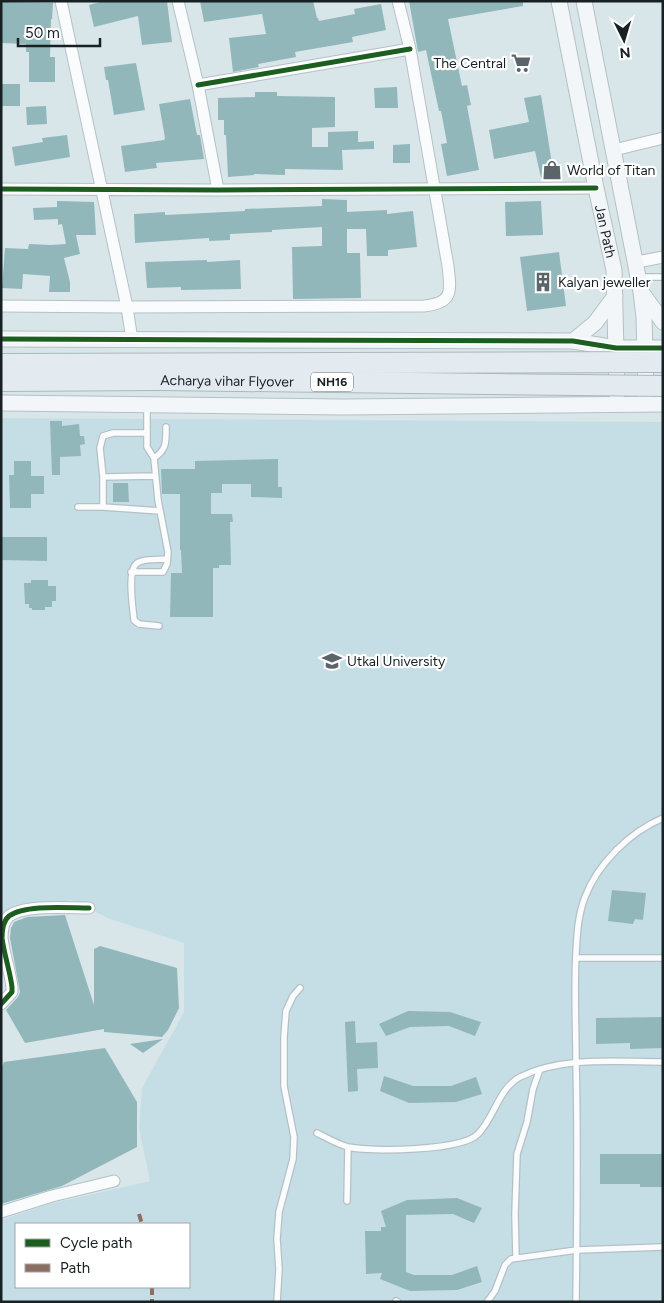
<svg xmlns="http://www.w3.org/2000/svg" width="664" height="1303" viewBox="0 0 664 1303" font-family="Figtree,sans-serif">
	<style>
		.built { fill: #c5dee5; fill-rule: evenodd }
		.building { fill: #92b7ba }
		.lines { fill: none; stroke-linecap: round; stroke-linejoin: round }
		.lane-casing { stroke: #b5c0c4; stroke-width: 8 }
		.street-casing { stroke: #b5c0c4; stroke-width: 13 }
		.secondary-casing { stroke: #b5c0c4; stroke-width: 17 }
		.lane { stroke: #f9fbfc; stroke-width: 5.5 }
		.street { stroke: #f9fbfc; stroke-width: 11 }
		.secondary { stroke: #f2f6f8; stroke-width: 15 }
		.highway-bridge-casing { stroke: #aab8be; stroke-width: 22; stroke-linecap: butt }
		.highway-bridge { stroke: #e3ebf0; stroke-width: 20 }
		.quiet { stroke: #8d6e63; stroke-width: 4; stroke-dasharray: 8 4; stroke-linecap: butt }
		.cycleway-casing { stroke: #fff; stroke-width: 8 }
		.cycleway { stroke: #1b5e20; stroke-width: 5 }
		.labels { text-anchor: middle; stroke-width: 4.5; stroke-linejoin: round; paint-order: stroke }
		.shield { fill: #fff; stroke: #5d6365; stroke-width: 1 }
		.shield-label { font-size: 12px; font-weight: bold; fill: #172023 }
		.poi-label { font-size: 14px; fill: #172023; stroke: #fff; text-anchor: start }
		.street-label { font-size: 14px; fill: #172023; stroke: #fff }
	</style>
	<rect width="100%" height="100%" fill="#d8e6ea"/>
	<!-- built -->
	<path class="built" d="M1,418l662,4v880h-662v-82l48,-16 101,-23 -11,-53 3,-40 42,-76v-69l-74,-24 -39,-19 -70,15zM16,1224h173v63h-173z"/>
	<!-- building -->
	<path class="building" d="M104,1h63l5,41 -30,3 -4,-29 -44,11 -5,-22z
		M200,1h113l4,17h1l1,3 36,-7 -1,-5 27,-5 5,26 -34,7 1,5 -58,10 1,5 -38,7 1,3 -26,5 -4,-34 37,-4 -4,-20 -58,8z
		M409,1h114v5l-75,13 14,67 5,-1 4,20 -4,1 12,64 -32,6 -6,-32 6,-1 -6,-32h-2l-13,-61 -8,2z
		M1,2l52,1 -1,16h-1l-1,38h5v25h-26v-30h-3v-8l-25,-1z
		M136,63l9,47 -31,5 -6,-35h-2l-2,-13z
		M1,84h19v22h-19z
		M397,87l1,21h-23l-1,-20z
		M255,92h22v4l58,1v30l-23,1v19h16v-15l30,-1v11l16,-1v8l-32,1 1,20 -58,-1v6l-31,-1v1l-26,2 -2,-42h-2v-15h-6v-22l37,-1z
		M541,95l13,81 -13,2 -6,-27 -41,8 -5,-29 40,-8 -5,-24z
		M190,99l7,36h3l4,24 -48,4 1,5 -32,4 -4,-26 43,-6 1,-2 -6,-34z
		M46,106l1,18 -20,1 -1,-18z
		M67,135l3,22 -55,9 -3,-19 31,-5 -1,-4z
		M410,144v19h-17v-18z
		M322,199l25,1v12l40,-2v4l26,-3 4,36 -29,3v6h-21l-1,-27h-19v24h13l1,45 -68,1 -1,-52 30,-1v-19l-50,3v2l-42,2v6l-21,1v-3l-74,5 -1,-29 31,-2v3l80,-4v-2l77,-3z
		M57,201l37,1 2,33h-20l4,19 -16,4 6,24v10h-21l1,-16 -27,-2 -1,15 -20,-1 3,-40 23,1 1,-5 21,1 16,-1 -4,-20 -4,1v-6l-24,1 -1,-12 24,-1z
		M541,201l2,34 -37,1 -1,-34z
		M559,252l7,54 -39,5 -7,-54z
		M207,260v2l33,-2 1,29 -60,1v-3l-34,1 -2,-26z
		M50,421h12v5l17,-2 1,12h4l1,8 -5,1 1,11 -21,1v18h-8z
		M278,459v28h4v11l-31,-1v-13h-29v9h-11v21h21l1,8h-3l1,43h-12v3h-6v49h-43l1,-44h11l-1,-23h-1v-56h-18l-1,-25h34v-8z
		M14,461h17v15h13v18h-13v14h-21l-1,-33h5z
		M113,483h15l1,19h-16z
		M1,537h46v24l-46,-1z
		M31,580h17v6h8v15h-4v6h-7v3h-13v-2h-3v-4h-4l-1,-21h7z
		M612,890l34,3 -3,27 -8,-1 -2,5 -25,-3z
		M65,915l29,90v-56l6,-3 77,22 2,40 -11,22 -6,7 -58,-5v-3l-79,14 -19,-33 12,-13 2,-5 -10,-54 1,-10 3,-6 13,-5z
		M408,1011l42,1 31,10 -6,14 -26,-10 -39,1 -24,9 -7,-12z
		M663,1017v31l-33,1v-6l-34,1v-26z
		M355,1021l1,22 21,-1 1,26 -21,1 1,22 -10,1 -3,-70z
		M163,1039l-20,14 -13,-9z
		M105,1048l32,54v45l-75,39 -61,18v-136l3,-6z
		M384,1076l29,10h38l25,-9 6,17 -26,8 -47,1 -29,-12z
		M600,1154h63v33h-23v-3h-40z
		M457,1198l25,10 -8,15 -21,-9 -47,1v57l8,3h38l25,-9 5,16 -25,8 -47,1 -30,-12 2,-6 -16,1 -1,-43h16v-4h5l-5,-16 26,-11z"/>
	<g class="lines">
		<defs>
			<path id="lane" d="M639,277h24
				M154,458c13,-8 12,-17 12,-31
				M103,477l51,-1
				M78,507h25l57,4
				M103,507v-30l-3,-29 3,-12 10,-3h34
				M131,572h32l4,-8 1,-12 -10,-52 -4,-42 -7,-11v-41
				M159,626l-20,-2 -5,-4c-1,-12 -7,-48 2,-56 6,-6 23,-4 31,-5
				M576,958h87
				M317,1133c10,5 20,11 31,14 23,5 114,4 130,-13 16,-16 21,-46 42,-57 42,-21 97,-15 143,-15
				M347,1201l1,-54
				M516,1258l-1,-44 2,-60 10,-32 6,-33 7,-20
				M396,1301l2,1
				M277,1302l2,-33 -2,-30 2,-27 14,-53 1,-22 -10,-51v-49l2,-26 7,-15 7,-8
				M487,1302l8,-11 10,-26 6,-6 66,-9 86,-3
				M576,1302c1,-80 2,-160 0,-239 0,-37 -2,-73 0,-110 1,-19 2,-38 9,-56 13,-34 45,-65 78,-79"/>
			<path id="street" d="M178,1l20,84 20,105
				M198,85l212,-36
				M614,150l49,-12
				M1,189l217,1 378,-2
				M637,262l26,-5
				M1,306l126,1 -66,-306
				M132,340l-5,-33 297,-1c29,-3 27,-14 24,-40l-38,-217 -12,-48
				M1,1004l11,-12v-5c-2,-16 -8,-33 -10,-49 0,-8 1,-17 7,-22 16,-12 60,-8 80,-8
				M1,1212l51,-16 62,-15"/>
			<g id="secondary">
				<path id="s1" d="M559,1l37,187 18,82 3,124"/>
				<path d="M584,1l57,291 3,25 2,79"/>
				<path d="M642,293l21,29"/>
				<path d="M1,339l572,2 43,7h47"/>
				<path d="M573,341l22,-18 20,-27"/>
				<path d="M1,403l342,4 320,-3"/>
			</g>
		</defs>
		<!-- lane casing -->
		<use href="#lane" class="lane-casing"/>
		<!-- street casing -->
		<use href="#street" class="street-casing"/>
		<!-- secondary casing -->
		<use href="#secondary" class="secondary-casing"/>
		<!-- lane -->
		<use href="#lane" class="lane"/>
		<!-- street -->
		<use href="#street" class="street"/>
		<!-- secondary -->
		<use href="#secondary" class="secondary"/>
		<defs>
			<g id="highway-bridge">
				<path d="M1,364l662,-2"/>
				<path id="s2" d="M1,381l159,-1 503,6"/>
			</g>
		</defs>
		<!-- highway-bridge casing -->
		<use href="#highway-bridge" class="highway-bridge-casing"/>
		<!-- highway-bridge -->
		<use href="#highway-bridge" class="highway-bridge"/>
		<!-- quiet -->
		<path class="quiet" d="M139,1214l3,10
			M152,1287v15"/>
		<defs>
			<path id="cycleway" d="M198,85l212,-36
				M1,189l217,1 378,-2
				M1,339l572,2 43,7h47
				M1,1004l11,-12v-5c-2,-16 -8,-33 -10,-49 0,-8 1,-17 7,-22 16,-12 60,-8 80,-8"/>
		</defs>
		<!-- cycleway casing -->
		<use href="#cycleway" class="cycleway-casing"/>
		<!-- cycleway -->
		<use href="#cycleway" class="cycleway"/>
	</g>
	<!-- icons -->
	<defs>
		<symbol id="supermarket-bare" viewBox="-9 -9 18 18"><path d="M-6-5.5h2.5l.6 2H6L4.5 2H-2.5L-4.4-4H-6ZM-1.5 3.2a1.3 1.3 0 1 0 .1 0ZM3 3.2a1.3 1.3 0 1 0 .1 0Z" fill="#5b6569" stroke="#fff" stroke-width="2.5" paint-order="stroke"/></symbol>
		<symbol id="shop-bare" viewBox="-9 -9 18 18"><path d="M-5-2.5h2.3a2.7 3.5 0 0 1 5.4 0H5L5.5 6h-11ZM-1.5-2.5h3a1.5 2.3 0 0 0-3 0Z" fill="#5b6569" stroke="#fff" stroke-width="2.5" paint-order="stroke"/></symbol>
		<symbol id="building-bare" viewBox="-9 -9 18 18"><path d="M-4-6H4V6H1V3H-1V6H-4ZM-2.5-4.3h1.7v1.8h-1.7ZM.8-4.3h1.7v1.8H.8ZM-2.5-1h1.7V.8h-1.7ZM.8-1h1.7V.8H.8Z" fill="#5b6569" stroke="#fff" stroke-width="2.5" paint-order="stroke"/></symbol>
		<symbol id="university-bare" viewBox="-9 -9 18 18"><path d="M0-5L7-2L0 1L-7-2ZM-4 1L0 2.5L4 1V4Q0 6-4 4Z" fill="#5b6569" stroke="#fff" stroke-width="2.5" paint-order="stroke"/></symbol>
	</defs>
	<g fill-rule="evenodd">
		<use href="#supermarket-bare" x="507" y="49" width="28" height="28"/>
		<use href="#shop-bare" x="538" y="156" width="28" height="28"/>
		<use href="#building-bare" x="529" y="268" width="28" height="28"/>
		<use href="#university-bare" x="318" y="647" width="28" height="28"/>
	</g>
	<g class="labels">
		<!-- shield labels -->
		<rect class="shield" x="311" y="372.5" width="42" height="19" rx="4"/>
		<g class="shield-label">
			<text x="332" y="386">NH16</text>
		</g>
		<!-- poi labels -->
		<g class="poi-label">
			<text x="506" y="68" text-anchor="end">The Central</text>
			<text x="567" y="175">World of Titan</text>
			<text x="558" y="287">Kalyan jeweller</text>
			<text x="347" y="666">Utkal University</text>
		</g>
		<!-- street labels -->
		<g class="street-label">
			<text dy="5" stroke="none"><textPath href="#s1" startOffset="235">Jan Path</textPath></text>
			<text dy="5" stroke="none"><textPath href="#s2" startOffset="226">Acharya vihar Flyover</textPath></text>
		</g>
	</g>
	<!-- border -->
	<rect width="664" height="1303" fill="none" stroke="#172023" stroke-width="5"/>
	<!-- legend -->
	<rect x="15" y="1223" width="175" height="65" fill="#ffffff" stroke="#a2a6a7"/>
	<rect x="25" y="1239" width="25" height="8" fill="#1b5e20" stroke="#a2a6a7"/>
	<text x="60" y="1248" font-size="15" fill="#172023">Cycle path</text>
	<rect x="25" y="1264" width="25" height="8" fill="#8d6e63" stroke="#a2a6a7"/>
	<text x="60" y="1273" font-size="15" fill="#172023">Path</text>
	<!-- north arrow -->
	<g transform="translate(624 40) rotate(175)" stroke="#ffffff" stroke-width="4" paint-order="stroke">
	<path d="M0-4L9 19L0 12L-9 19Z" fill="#172023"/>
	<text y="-8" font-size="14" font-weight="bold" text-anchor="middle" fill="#172023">N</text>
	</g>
	<!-- scale -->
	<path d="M18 38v8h82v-8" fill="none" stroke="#172023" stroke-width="2.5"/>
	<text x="25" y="38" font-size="15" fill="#172023" stroke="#ffffff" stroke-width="4" paint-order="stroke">50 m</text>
</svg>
